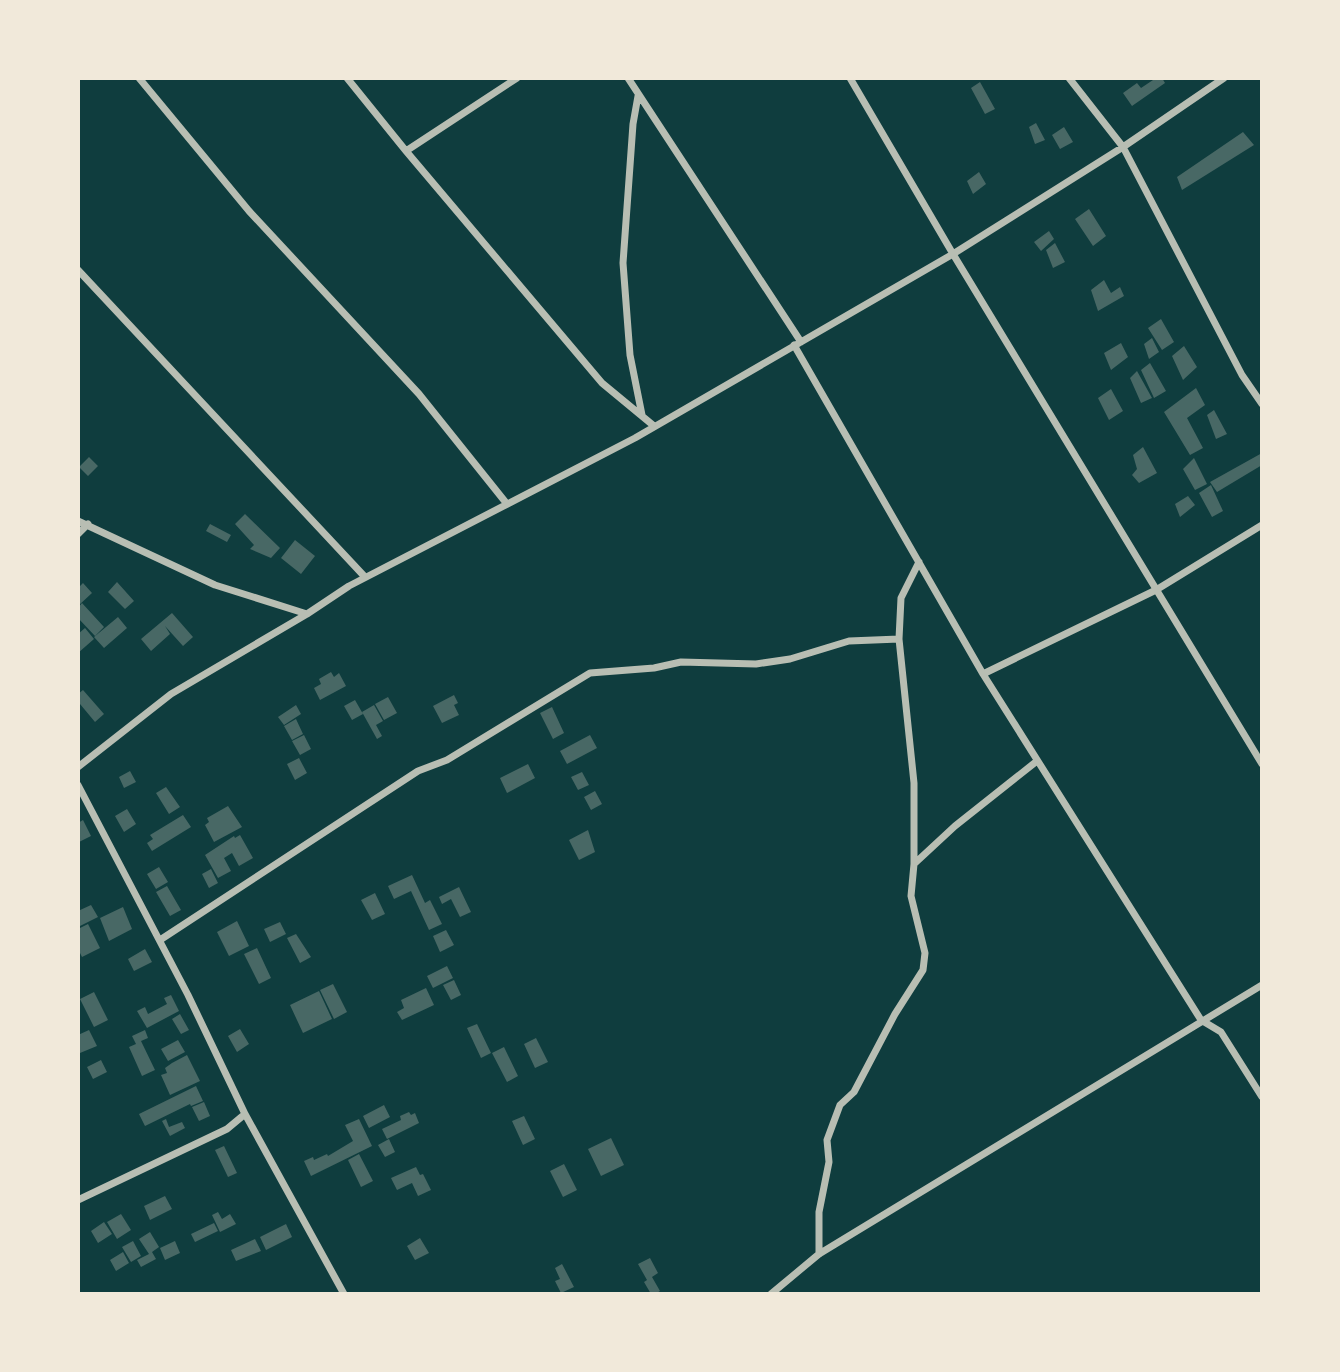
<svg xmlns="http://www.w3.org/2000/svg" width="1340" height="1372" viewBox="0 0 1340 1372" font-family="Signika,sans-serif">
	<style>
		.building { fill: #486865 }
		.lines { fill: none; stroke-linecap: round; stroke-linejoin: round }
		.minor { stroke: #b8beb3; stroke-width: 7 }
	</style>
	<rect width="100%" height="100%" fill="#0f3d3e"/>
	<!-- building -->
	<path class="building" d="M1156,78h6l3,5 -33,23 -9,-13 14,-10 4,5z
		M980,82l15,27 -10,5 -14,-26z
		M1036,123l9,17 -10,4 -6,-17z
		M1064,127l9,15 -13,7 -8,-14z
		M1243,132l11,13 -72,45 -5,-13z
		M979,172l7,12 -13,10 -6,-13z
		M1089,209l17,27 -13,10 -18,-27z
		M1049,231l5,8 -13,12 -7,-9z
		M1055,243l10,19 -12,6 -7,-18z
		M1104,280l7,13 9,-6 4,9 -26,15 -7,-21z
		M1161,319l13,23 -12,8 -14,-22z
		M1152,338l7,14 -10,7 -5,-15z
		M1121,343l7,14 -17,13 -7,-17z
		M1184,346l13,21 -14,13 -11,-24z
		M1150,363l16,28 -12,7 -13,-28z
		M1137,371l15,27 -11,5 -11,-25z
		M1196,388l9,17 -18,13 16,30 -13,7 -26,-43z
		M1111,389l12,22 -14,9 -11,-22z
		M1214,410l13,24 -11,5 -9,-24z
		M1143,447l14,26 -18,10 -7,-8 5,-6 -4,-14z
		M1262,453v12l-45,27 -7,-10z
		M89,457l9,9 -10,10 -9,-9z
		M1194,458l13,26 -12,6 -12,-21z
		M1211,485l12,26 -11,6 -13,-24z
		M1188,496l7,9 -15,12 -5,-13z
		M245,514l35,34 -9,10 -21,-9 4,-4 -19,-21z
		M210,524l21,11 -4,7 -21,-11z
		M295,540l20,16 -14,18 -20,-16z
		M117,582l17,19 -9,8 -17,-17z
		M83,583l9,10 -14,13v-18z
		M82,603l22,24 -9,9 -17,-18v-10z
		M172,613l21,24 -10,9 -18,-20 5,8 -19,17 -10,-12z
		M118,617l9,11 -23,20 -10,-11z
		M85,628l9,11 -16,14v-19z
		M331,672l3,5 5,-4 7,13 -26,14 -6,-12 7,-4 -2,-5z
		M83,690l21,24 -9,8 -15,-18 -2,1v-11z
		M454,695l4,8 -4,2 5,10 -17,8 -9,-17z
		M388,697l9,16 -13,7 -9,-16z
		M355,700l8,14 -11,6 -8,-14z
		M296,705l5,9 -17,11 -6,-8z
		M374,705l9,16 -7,4 6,11 -5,3 -15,-27z
		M552,707l12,26 -11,6 -13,-26z
		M296,719l7,15 -11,6 -8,-14z
		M304,735l7,14 -11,6 -8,-14z
		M590,735l7,13 -30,16 -7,-13z
		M299,758l8,15 -12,7 -8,-16z
		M528,764l7,14 -28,15 -7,-15z
		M130,771l6,11 -12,6 -5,-11z
		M582,772l7,13 -11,5 -7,-13z
		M166,787l14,20 -11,7 -13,-21z
		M595,791l7,13 -11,6 -7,-13z
		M228,806l14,21 -28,15 -9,-17 4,-3 -2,-4z
		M127,809l9,15 -12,8 -9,-16z
		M183,815l8,12 -39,24 -5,-8 6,-4 -3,-4z
		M83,820l8,16 -12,6 -1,-19z
		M588,830l7,22 -16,8 -10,-20z
		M240,835l13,23 -14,8 -7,-13 -8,5 7,13 -13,7 -13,-23 29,-19 1,2z
		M159,867l9,15 -12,7 -9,-15z
		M211,869l7,14 -9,5 -7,-14z
		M412,875l13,28 5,-3 12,24 -13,6 -18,-39 -17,8 -6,-13z
		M167,886l14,24 -11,6 -14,-24z
		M459,887l12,25 -11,5 -9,-18 -9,5 -3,-7z
		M375,893l10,21 -13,6 -11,-20z
		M91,905l7,12 -20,10v-16z
		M123,907l9,22 -23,12 -9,-23z
		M237,921l12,25 -20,10 -12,-24z
		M280,922l6,12 -16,8 -6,-13z
		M88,924l12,24 -18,9 -4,-8v-20z
		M446,930l8,15 -14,7 -7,-16z
		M296,934l15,23 -11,6 -13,-25z
		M257,948l14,30 -12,6 -15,-30z
		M145,949l7,13 -18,9 -6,-12z
		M447,966l6,12 -20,10 -6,-12z
		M454,980l7,15 -10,5 -8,-15z
		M333,984l14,28 -13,7 -14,-29z
		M426,988l8,17 -32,15 -5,-8 7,-4 -3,-8z
		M319,991l13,28 -29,14 -13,-28z
		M94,992l14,28 -14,7 -14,-28z
		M171,995l8,16 -32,17 -10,-17 8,-4 3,7 19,-10 -3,-6z
		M180,1014l9,16 -8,4 -9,-15z
		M477,1024l14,29 -10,5 -14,-30z
		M240,1029l9,15 -12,8 -9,-16z
		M89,1030l8,16 -17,7 -2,-18z
		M145,1030l3,8 -7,3 14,29 -13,6 -13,-29 7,-3 -4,-8z
		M536,1038l12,24 -13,6 -11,-24z
		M178,1040l7,12 -17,9 -7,-12z
		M504,1047l14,29 -11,6 -15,-29z
		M187,1055l13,26 -30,14 -9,-20 6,-2 -2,-5 7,-5z
		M101,1060l6,12 -14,7 -6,-12z
		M196,1086l7,15 -12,5 -1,-2 -45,22 -6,-12z
		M204,1102l6,14 -11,5 -7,-14z
		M384,1105l6,12 -21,11 -6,-12z
		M409,1112l2,3 4,-2 4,10 -32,16 -5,-10 19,-9 -1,-4z
		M524,1116l11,23 -12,6 -11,-24z
		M166,1119l3,8 13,-5 3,6 -15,8 -8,-15z
		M359,1119l13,27 -61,30 -7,-15 9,-4 1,3 13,-6 1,2 25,-15 -8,-16z
		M611,1138l13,27 -23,11 -13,-27z
		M389,1139l6,13 -10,5 -7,-12z
		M224,1146l13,27 -9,4 -13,-27z
		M359,1154l14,27 -12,6 -13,-27z
		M564,1164l13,26 -14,7 -13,-26z
		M416,1167l4,8 3,-1 8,16 -13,6 -6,-13 -15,7 -6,-12z
		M165,1196l7,13 -22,11 -6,-14z
		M218,1212l4,7 8,-5 6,10 -16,8 -8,-17z
		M121,1214l10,16 -14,9 -10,-17z
		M104,1222l8,12 -14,9 -7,-12z
		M214,1223l4,8 -23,11 -4,-8z
		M286,1224l6,13 -26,13 -6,-13z
		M150,1232l9,15 -7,5 4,7 -15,8 -4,-7 12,-6 -10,-15z
		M420,1238l9,15 -14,7 -8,-14z
		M255,1239l6,12 -25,10 -5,-11z
		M133,1241l8,15 -10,6 -9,-15z
		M175,1241l5,12 -15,7 -5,-12z
		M123,1252l6,11 -13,8 -6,-11z
		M650,1258l8,15 -6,4 8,14 -5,3h-4l-7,-12 3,-2 -9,-16z
		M562,1264l12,23 -13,6 -6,-12 5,-2 -5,-11z"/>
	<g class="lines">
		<!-- minor -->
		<path class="minor" d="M139,78l110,133 170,183 88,110
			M347,78l59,73 196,232 52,43
			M628,78l173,264
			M850,78l103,176 309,510
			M1069,78l54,69 119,228 20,29
			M638,96l-5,28 -10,139 7,92 12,60
			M406,151l111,-73
			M78,270l287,307
			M794,345l189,329 218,346 20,12 41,65
			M78,521l137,64 92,29
			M78,534l10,-10
			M983,674l173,-84 106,-65
			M78,767l93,-73 136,-80 42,-28 286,-148 318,-184 170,-107 101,-69
			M78,785l110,210 57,119 -18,15 -149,71
			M914,864v-81l-15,-144 2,-41 18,-36
			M160,940l258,-169 29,-11 143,-87 64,-5 27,-6 75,2 34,-5 59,-18 50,-2
			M245,1114l99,180
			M819,1254v-42l10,-50 -2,-22 13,-35 14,-13 41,-78 28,-44 2,-17 -14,-57 3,-32 41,-38 82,-65
			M771,1294l48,-40 443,-269"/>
	</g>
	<!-- border -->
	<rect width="1340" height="1372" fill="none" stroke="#f1e9da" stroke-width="160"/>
</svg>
